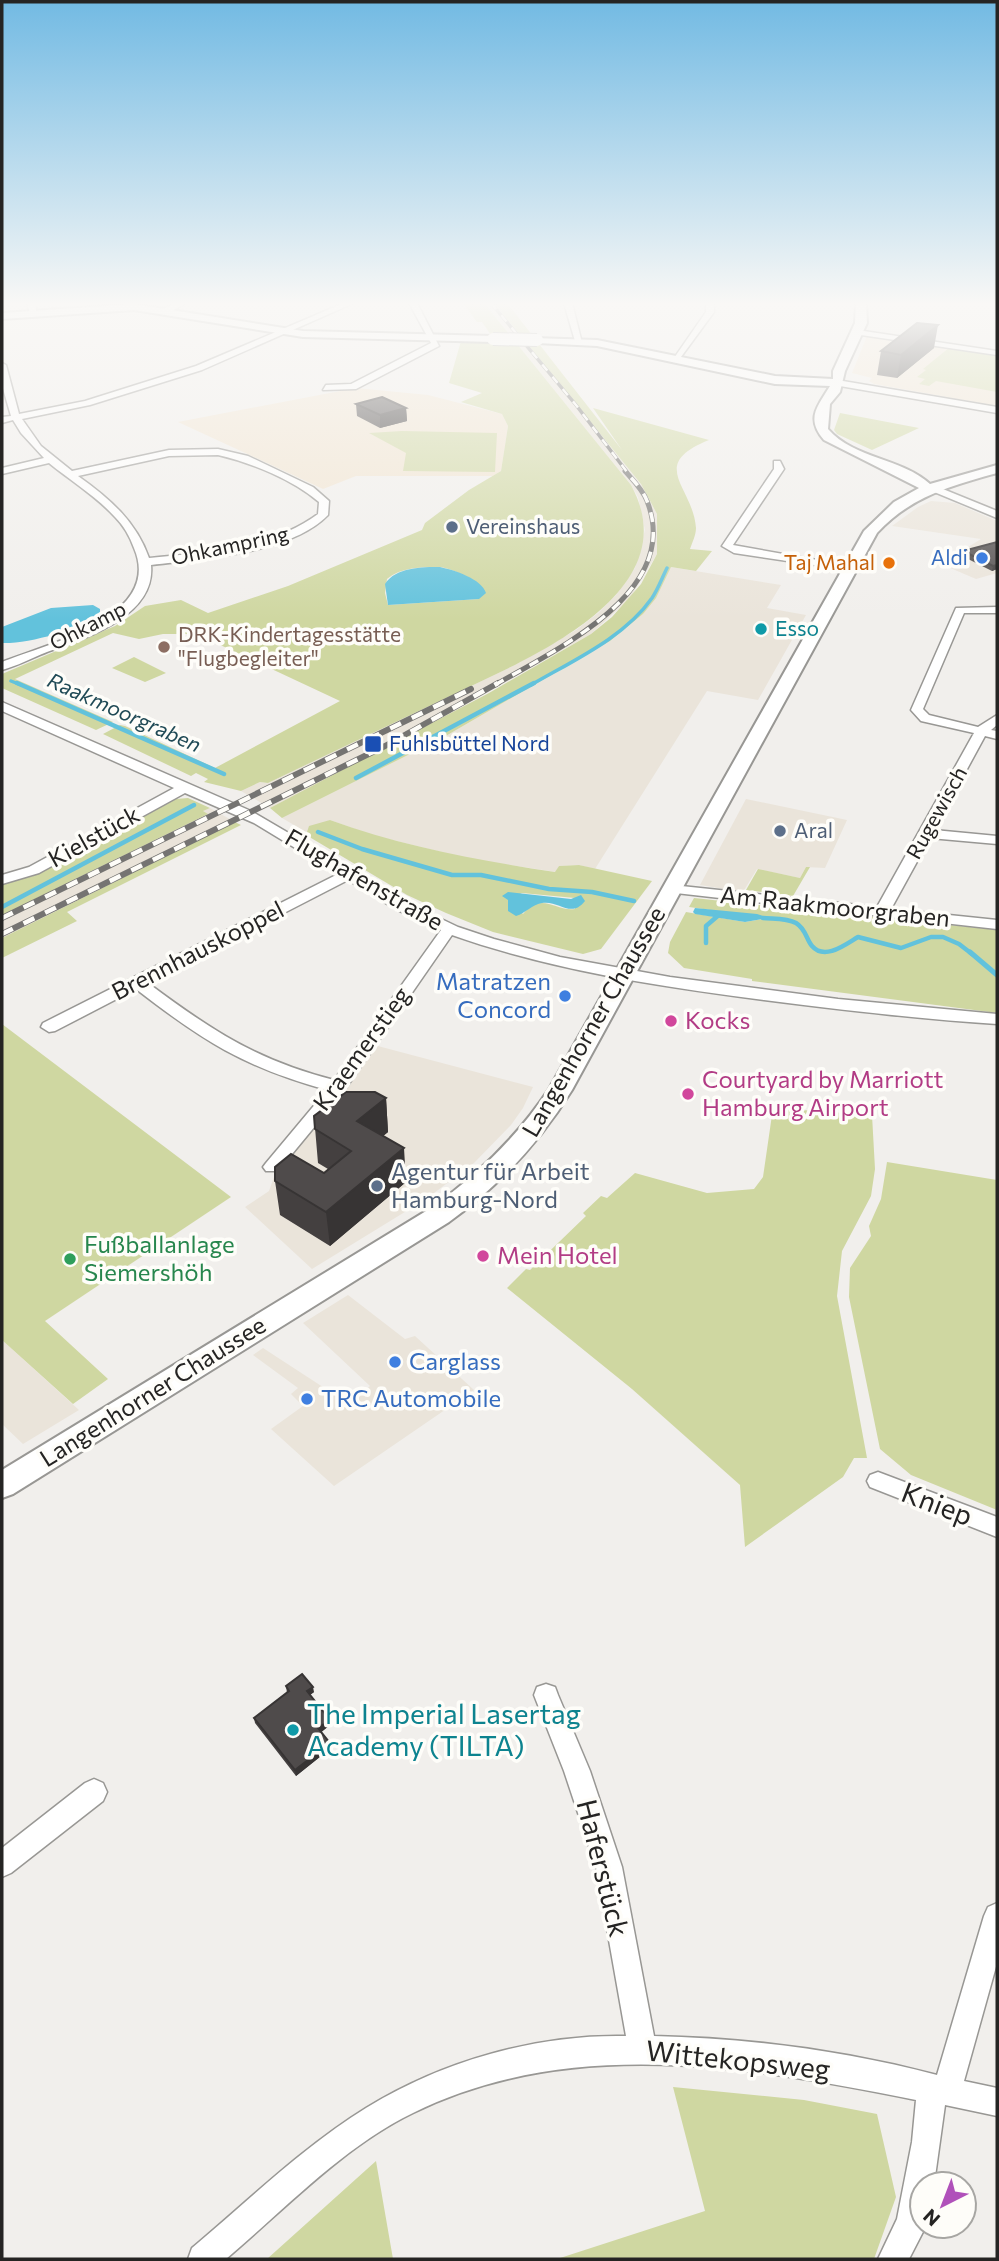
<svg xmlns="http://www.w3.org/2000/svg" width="999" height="2261" viewBox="0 0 999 2261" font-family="Commissioner,sans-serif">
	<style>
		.built { fill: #eae4da }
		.education { fill: #f1e4d0 }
		.green { fill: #cfd7a1; fill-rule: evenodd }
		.water { fill: #62c2dc }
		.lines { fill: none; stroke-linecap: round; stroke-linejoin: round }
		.stream-far2 { stroke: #62c2dc; stroke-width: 3.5 }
		.stream-far1 { stroke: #62c2dc; stroke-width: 4.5 }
		.stream { stroke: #62c2dc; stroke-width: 5 }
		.street-casing { stroke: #989794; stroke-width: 3 }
		.secondary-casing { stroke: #989794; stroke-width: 4 }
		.street { fill: #fff; fill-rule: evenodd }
		.secondary { fill: #fff; fill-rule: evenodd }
		.rail-far2-casing { stroke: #757472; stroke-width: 3.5 }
		.rail-far1-casing { stroke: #757472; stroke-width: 5 }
		.rail-casing { stroke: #757472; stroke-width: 6 }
		.rail-far2 { stroke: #fefdf9; stroke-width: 2.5; stroke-dasharray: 8; stroke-linecap: butt }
		.rail-far1 { stroke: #fefdf9; stroke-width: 3.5; stroke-dasharray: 10; stroke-linecap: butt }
		.rail { stroke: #fefdf9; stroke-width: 4.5; stroke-dasharray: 12; stroke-linecap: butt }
		.secondary-bridge-casing { stroke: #989794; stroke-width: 14; stroke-linecap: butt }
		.secondary-bridge { stroke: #fff; stroke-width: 12 }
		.wall { fill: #444040 }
		.shaded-wall { fill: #373434 }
		.building { fill: #4f4b4b; stroke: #373434; stroke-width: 2 }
		.service-dot { fill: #5c6f8a; stroke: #fefdf9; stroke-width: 2.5 }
		.shop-dot { fill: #3f7fe0; stroke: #fefdf9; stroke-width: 2.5 }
		.food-dot { fill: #e8710a; stroke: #fefdf9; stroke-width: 2.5 }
		.culture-dot { fill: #0f9aa8; stroke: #fefdf9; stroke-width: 2.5 }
		.education-dot { fill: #8d6e63; stroke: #fefdf9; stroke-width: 2.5 }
		.transit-dot { fill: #1a4fb4; stroke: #fefdf9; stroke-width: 2.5 }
		.hotel-dot { fill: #d1479c; stroke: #fefdf9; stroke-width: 2.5 }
		.leisure-dot { fill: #2e9e5b; stroke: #fefdf9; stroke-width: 2.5 }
		.labels { text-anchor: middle; stroke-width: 7; stroke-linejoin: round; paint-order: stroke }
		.far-service-label { font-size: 21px; fill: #4e5e75; stroke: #fefdf9; text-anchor: start }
		.far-street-label { font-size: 21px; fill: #252423; stroke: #fefdf9 }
		.far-shop-label { font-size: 21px; fill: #366cbe; stroke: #fefdf9; text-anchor: end }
		.far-food-label { font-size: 21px; fill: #c56008; stroke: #fefdf9; text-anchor: end }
		.far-culture-label { font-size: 21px; fill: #0d838f; stroke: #fefdf9; text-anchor: start }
		.far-education-label { font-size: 21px; fill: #785e54; stroke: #fefdf9; text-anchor: start }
		.far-water-label { font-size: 21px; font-style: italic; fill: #204a56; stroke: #fefdf9 }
		.far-transit-label { font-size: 21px; fill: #164399; stroke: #fefdf9; text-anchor: start }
		.street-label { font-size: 24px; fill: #252423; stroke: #fefdf9 }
		.shop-label { font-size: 24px; fill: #366cbe; stroke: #fefdf9; text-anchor: start }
		.hotel-label { font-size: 24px; fill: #b23c85; stroke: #fefdf9; text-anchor: start }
		.service-label { font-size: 24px; fill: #4e5e75; stroke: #fefdf9; text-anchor: start }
		.leisure-label { font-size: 24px; fill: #27864d; stroke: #fefdf9; text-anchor: start }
		.near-street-label { font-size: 28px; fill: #252423; stroke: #fefdf9 }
		.near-culture-label { font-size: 28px; fill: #0d838f; stroke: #fefdf9; text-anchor: start }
	</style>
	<rect width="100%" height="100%" fill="#f1efec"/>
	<!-- built -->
	<path class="built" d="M484,303h10l147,181 16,30v40l-27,44 -39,36 -202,114 -119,60 -29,-17 19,-9 8,1 247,-118 61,-35 22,-17 18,-18 19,-27 10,-38 -7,-33 -7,-12z
		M931,501l24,2 42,18v52l-21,6 -35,-15 40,-25 -89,-13 26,-19z
		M671,567l110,18 -14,23 39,7 -48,85 -51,-9 -112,178 -16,-4 -20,1 -3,6 -86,-13 -98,-24 -42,-15 -24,12 -24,-14 162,-81 166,-96 33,-27z
		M746,799l101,21 -22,48 -19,-1 -6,11 -43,-9 -14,23 -43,-7z
		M210,808l25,14 -233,116v-23l205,-101 -5,-3z
		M374,1045l159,42 -10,21 -12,17 -37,38 -48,36 -114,70 -67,-62 24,-16 5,-14 59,-71z
		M348,1295l57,44 10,-3 59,54 -140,96 -63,-57 32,-23 -12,-12 7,-6 -45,-33 10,-7 86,56 21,-18 -67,-63z
		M2,1340l77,70 -56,34 -21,-20z"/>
	<!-- education -->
	<path class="education" d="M867,336l130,20v50l-123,-22 -5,-3 3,-3 -20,-5z
		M356,388l72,7 74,19 6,12 -7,45 -8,5h-137l-33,13 -145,-67z"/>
	<!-- green -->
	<path class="green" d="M463,303h21l147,182c48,87 -50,146 -116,180l-247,118 -8,-1 -19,9 -37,-9 4,-3 -12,-6 -5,3 -88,-42 17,-9 5,1 90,42 125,-67 -143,-67h-34l-24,5 -26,-6 -98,46 98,43 -17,8 -94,-42v-14l113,-48 30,-20 36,-6 27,13 80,-27 134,-56 3,-7 44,-33 32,-19 7,-45 -6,-12 -41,-12 21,-9 -33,-10 12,-42 32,-3 -11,-16h-5zM440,567c22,4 30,12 39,32l-91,6 -3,-12 2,-14c14,-12 35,-12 53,-12z
		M494,303h13l115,147 -29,-42 116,32c-62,25 -16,46 -13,88 0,7 -4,15 -6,21l22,2 -16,20 -25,-4 -15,31 -13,16 -33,27 -166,96 -162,81 -12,-10 219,-115 102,-59 21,-17 29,-33 16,-30v-40l-16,-30z
		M950,347l47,8v37l-61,-11 -7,5 -10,-2 6,-5 -8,-2 9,-7 -3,-1z
		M840,413l79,15 -47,22 -35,-16 -3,-4z
		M402,431l95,2 -2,39 -92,-1 3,-18 -37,-20z
		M134,657l32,16 -21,9 -33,-14z
		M188,798l22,10 -7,3 5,3 -206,101v-31l31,-8 143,-77z
		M330,820c74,27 148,40 225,52l4,-6 20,-1 73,16 -51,68 -18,5 -90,-22 -47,-19 -39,-18 -101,-60 3,-9zM522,893l53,5v11c-20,3 -33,-18 -52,5l-15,-14z
		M235,822l6,3 -174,87 10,9 -75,37v-20z
		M806,867h4l-17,29 -47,-6 12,-21 42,9z
		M694,898l303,32v83l-245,-32v-2l-68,-11 -16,-15 2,-11 16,-30 59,10 23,-4 -79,-11z
		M2,1024l229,173 -186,124 63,58 -35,25 -71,-64z
		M773,1108l99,7 3,54 -4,27 -29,55 -5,45 30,162h-13l-11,19 -98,70 -5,-62 -108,-96 -125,-101 19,-19 4,1 56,-54 -3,-3 18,-17 6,2 28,-25 72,20 47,-4 9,-12z
		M887,1162l110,18v330l-86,-35 -31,-26 -31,-152 1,-29 21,-32 -2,-10 12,-27z
		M673,2087l131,13 73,14 19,83 -22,62h-317l148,-48z
		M376,2161l17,98h-126z"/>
	<!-- water -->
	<path class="water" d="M440,567c14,3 42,12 46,26l-7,6 -91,6 -3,-21c11,-17 37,-17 55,-17z
		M93,605l7,4v4c-20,17 -72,31 -98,30v-16l49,-19z
		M508,892l63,7 10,-4 4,6c-14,18 -26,-1 -43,2 -11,2 -16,10 -26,13l-8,-5v-11l-6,-4z
		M695,908l62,6 12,4 -24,4 -50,-8 -2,-2z"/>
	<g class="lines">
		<!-- stream-far2 -->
		<path class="stream-far2" d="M11,681l10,4
			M531,685c41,-24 93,-47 121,-87 6,-9 10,-20 15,-30"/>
		<!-- stream-far1 -->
		<path class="stream-far1" d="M17,683l207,91
			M356,778l178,-95
			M318,832l44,17 90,26h29l68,14 43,3 42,9
			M2,907l192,-102
			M763,918c11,1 24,0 33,5 10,6 10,16 16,23 13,15 34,-2 46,-9l43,11 30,-11h12l16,7 13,10
			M706,943v-17l14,-12"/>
		<!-- stream -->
		<path class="stream" d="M970,952l27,23"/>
		<defs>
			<path id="street" d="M27,303h8l2,13h-6z
				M175,303h10l-16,10h-6v-4z
				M344,303h10l-152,67 -112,35 -68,14 19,27 31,25 97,-21 49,-1 30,7 65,31 16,14 -1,14c-38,39 -126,44 -177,50 5,51 -65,73 -104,87 -15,6 -30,14 -45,18v-8c45,-18 162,-45 132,-114 -4,-11 -10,-22 -19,-31 -19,-21 -44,-36 -66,-54l-47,11v-6l42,-10 -23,-25 -8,-13 -11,3v-6l9,-1 -9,-31v-22l4,2 13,49 66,-13 111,-35zM218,455c34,8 74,24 101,47l-1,12c-47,35 -113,38 -169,44 -13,-37 -40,-60 -71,-82l91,-20z
				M409,303h8l22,43 -83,43 -33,1 3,-5 25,-1 80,-41z
				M564,303h8l10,40 -7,-2z
				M706,303h8v9l-36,49h-6l34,-49z
				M857,330l140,21v4l-143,-21z
				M837,380l160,27v6l-163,-28z
				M774,461h6l4,8 -51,76 118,21 4,1v4l-121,-18 -12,-7 52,-77z
				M927,485h6l64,26v7l-70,-29z
				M997,607v6h-33l-41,96 6,6 49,12 19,-12v10l-6,5 6,1v8l-12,-3 -51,94 63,6v8l-67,-6 -39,71 106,11v9l-330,-37 -2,-3 2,-3 5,-1 205,22 97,-174 -53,-12 -10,-11 45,-102z
				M2,702l249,109 157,92 50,24 36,12 66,18 110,20 168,22 159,15v10c-78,-5 -155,-14 -233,-24 -106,-14 -210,-29 -312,-65l-108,156 -66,80h-12l-3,-4 3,-4 61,-73c-83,-23 -124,-49 -191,-101l-81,42 -6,1 -8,-5 2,-4 295,-149 -84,-51 -69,-30 -146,80 -37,11v-9l27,-8 145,-79 -172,-77zM348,880l49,30 44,20 -107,150c-78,-20 -123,-50 -186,-97z
				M878,1472l119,45v20l-127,-50 -3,-6 3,-6z
				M546,1684l9,3 3,8 32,76 32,96 32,169c94,2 192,15 283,39l47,-159 4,-9 9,-4v60l-33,118 33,7v28l-52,-11 -11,79h-12v42h4l-17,33h-31l19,-40 15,-77 4,-42c-165,-33 -345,-65 -503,13 -70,34 -128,96 -187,146h-38l4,-11c57,-48 111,-101 174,-140 76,-47 171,-74 260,-72l-30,-169 -32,-96 -30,-76 3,-8z
				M94,1779l9,4 4,9 -4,9 -92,72 -9,4v-29l83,-65z"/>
			<path id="secondary" d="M856,303h10l1,20 -22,48 -5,21 -10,12 -2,25c26,30 74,29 102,55l67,-19v8c-46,13 -86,23 -120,60l-305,557c-33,53 -72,95 -123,132l-436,272 -11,4v-28l429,-262c47,-33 86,-71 118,-119l315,-558 30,-29 25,-14 -95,-48c-19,-22 -6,-34 6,-54l-55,-2 -178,-38 -60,-3 -4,-1v-4l64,2 178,36 58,3v-8l22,-48z
				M134,304l169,27 190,5 6,3 -6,3 -190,-5 -169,-27 -132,9v-6z"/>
		</defs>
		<!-- street casing -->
		<use href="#street" class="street-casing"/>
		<!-- secondary casing -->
		<use href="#secondary" class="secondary-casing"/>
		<!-- street -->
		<use href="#street" class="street"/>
		<!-- secondary -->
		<use href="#secondary" class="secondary"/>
		<defs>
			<path id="rail-far2" d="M491,303l85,102 51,67"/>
			<path id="rail-far1" d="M495,685c61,-36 188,-93 152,-184 -4,-11 -14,-21 -22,-30"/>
			<path id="rail" d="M2,918l469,-229
				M2,934l383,-188 113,-63"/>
		</defs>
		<!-- rail-far2 casing -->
		<use href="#rail-far2" class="rail-far2-casing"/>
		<!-- rail-far1 casing -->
		<use href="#rail-far1" class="rail-far1-casing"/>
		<!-- rail casing -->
		<use href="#rail" class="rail-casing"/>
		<!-- rail-far2 -->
		<use href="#rail-far2" class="rail-far2"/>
		<!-- rail-far1 -->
		<use href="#rail-far1" class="rail-far1"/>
		<!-- rail -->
		<use href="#rail" class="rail"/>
		<defs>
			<path id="secondary-bridge" d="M493,339l44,1"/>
		</defs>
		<!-- secondary-bridge casing -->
		<use href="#secondary-bridge" class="secondary-bridge-casing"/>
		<!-- secondary-bridge -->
		<use href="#secondary-bridge" class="secondary-bridge"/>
	</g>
	<!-- wall -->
	<path class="wall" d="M934,348l-37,30 -20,-3 4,-24z
		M356,404l50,4 1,13 -27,7 -23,-12z
		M997,542v27l-5,2 -30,-15 1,-5z
		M386,1098l2,34 -5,4 23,46 -76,64 -50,-31 -5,-34 49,-8 4,-4 -10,-6 -4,-47z
		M286,1686l28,6 -4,3 20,25v5l-9,7 10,16 -35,28 -41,-53 -1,-5 33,-25z"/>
	<!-- shaded-wall -->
	<path class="shaded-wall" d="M938,325l-4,23 -37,30 4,-23z
		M406,408l1,13 -27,7v-13z
		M997,565v4l-5,2 1,-5z
		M386,1098l2,34 -28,23 -3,-34z
		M404,1148l2,34 -76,64 -4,-34z
		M313,1687l1,5 -7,5v-6z
		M330,1720v5l-11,9 -1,-6z
		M330,1743l1,5 -35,28 -1,-6z"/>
	<!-- building -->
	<path class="building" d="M917,323l21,2 -37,30 -20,-4z
		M382,397l24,11 -26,7 -24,-11z
		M997,542v23l-4,1 -30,-15z
		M346,1092h29l11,6 -29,23 47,27 -78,64 -51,-31v-14l16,-13 33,19 27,-22 -36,-22 -1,-13z
		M302,1674l11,13 -6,4 23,29 -12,8 12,15 -35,27 -41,-52 35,-27 -3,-5z"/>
	<!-- sky -->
	<linearGradient id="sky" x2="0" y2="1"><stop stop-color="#72bae3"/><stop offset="0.49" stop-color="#f9f8f6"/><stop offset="1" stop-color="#f9f8f6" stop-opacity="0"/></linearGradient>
	<rect width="999" height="620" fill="url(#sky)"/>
	<!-- markers -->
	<g class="service-dot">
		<circle cx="452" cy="527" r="7"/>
		<circle cx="780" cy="831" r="7"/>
		<circle cx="377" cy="1186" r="7"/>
	</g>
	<g class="shop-dot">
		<circle cx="982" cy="558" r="7"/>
		<circle cx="565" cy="996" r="7"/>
		<circle cx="395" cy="1362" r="7"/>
		<circle cx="307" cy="1399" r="7"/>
	</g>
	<circle class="food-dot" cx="889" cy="563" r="7"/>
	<g class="culture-dot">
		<circle cx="761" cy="629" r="7"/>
		<circle cx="293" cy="1730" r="7"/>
	</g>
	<circle class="education-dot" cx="164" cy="647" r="7"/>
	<rect class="transit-dot" x="364" y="735" width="18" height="18" rx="3.5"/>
	<g class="hotel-dot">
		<circle cx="671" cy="1021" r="7"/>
		<circle cx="688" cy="1094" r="7"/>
		<circle cx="483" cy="1256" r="7"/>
	</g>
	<circle class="leisure-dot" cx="70" cy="1259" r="7"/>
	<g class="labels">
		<!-- far-service labels -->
		<g class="far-service-label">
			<text x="466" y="534">Vereinshaus</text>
			<text x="794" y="838">Aral</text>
		</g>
		<!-- far-street labels -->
		<g class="far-street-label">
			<text transform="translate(230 546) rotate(-12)" y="7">Ohkampring</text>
			<text transform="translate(88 626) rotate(-27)" y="7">Ohkamp</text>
			<text transform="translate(937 813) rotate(-61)" y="7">Rugewisch</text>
		</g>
		<!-- far-shop labels -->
		<g class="far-shop-label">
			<text x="968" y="565">Aldi</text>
		</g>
		<!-- far-food labels -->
		<g class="far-food-label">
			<text x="875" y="570">Taj Mahal</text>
		</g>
		<!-- far-culture labels -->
		<g class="far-culture-label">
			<text x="775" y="636">Esso</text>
		</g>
		<!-- far-education labels -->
		<g class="far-education-label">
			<text x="178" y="642">DRK-Kindertagesstätte<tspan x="178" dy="24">"Flugbegleiter"</tspan></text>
		</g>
		<!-- far-water labels -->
		<g class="far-water-label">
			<text transform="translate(124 713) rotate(24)" y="7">Raakmoorgraben</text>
		</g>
		<!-- far-transit labels -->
		<g class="far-transit-label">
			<text x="389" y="751">Fuhlsbüttel Nord</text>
		</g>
		<!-- street labels -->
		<g class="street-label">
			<text transform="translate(94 837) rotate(-29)" y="8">Kielstück</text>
			<text transform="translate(364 880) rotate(30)" y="8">Flughafenstraße</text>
			<text transform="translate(835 907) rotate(6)" y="8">Am Raakmoorgraben</text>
			<text transform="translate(198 951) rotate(-27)" y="8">Brennhauskoppel</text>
			<text transform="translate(594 1022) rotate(-60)" y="8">Langenhorner Chaussee</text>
			<text transform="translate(362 1049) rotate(-54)" y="8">Kraemerstieg</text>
			<text transform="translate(153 1392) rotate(-32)" y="8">Langenhorner Chaussee</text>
		</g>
		<!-- shop labels -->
		<g class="shop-label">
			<text x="551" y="990" text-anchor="end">Matratzen<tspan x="551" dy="28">Concord</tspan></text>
			<text x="409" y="1370">Carglass</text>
			<text x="321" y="1407">TRC Automobile</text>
		</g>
		<!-- hotel labels -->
		<g class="hotel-label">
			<text x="685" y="1029">Kocks</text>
			<text x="702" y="1088">Courtyard by Marriott<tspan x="702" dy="28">Hamburg Airport</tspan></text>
			<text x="497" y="1264">Mein Hotel</text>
		</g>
		<!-- service labels -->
		<g class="service-label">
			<text x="391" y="1180">Agentur für Arbeit<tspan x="391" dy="28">Hamburg-Nord</tspan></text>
		</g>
		<!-- leisure labels -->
		<g class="leisure-label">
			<text x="84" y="1253">Fußballanlage<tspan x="84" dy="28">Siemershöh</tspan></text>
		</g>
		<!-- near-street labels -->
		<g class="near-street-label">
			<text transform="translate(937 1504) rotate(21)" y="10">Kniep</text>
			<text transform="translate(603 1868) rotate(76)" y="10">Haferstück</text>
			<text transform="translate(738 2060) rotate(6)" y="10">Wittekopsweg</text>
		</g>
		<!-- near-culture labels -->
		<g class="near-culture-label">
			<text x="307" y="1724">The Imperial Lasertag<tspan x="307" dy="32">Academy (TILTA)</tspan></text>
		</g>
	</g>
	<!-- border -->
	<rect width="999" height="2261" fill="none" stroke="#252423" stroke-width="7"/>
	<!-- north arrow -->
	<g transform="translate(943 2205) rotate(222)"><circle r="33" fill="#fefdf9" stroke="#a7a6a3" stroke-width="2"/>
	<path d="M0-5L12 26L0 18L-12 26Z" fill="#b051ba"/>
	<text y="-10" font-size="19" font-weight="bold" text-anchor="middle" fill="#252423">N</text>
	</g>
</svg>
